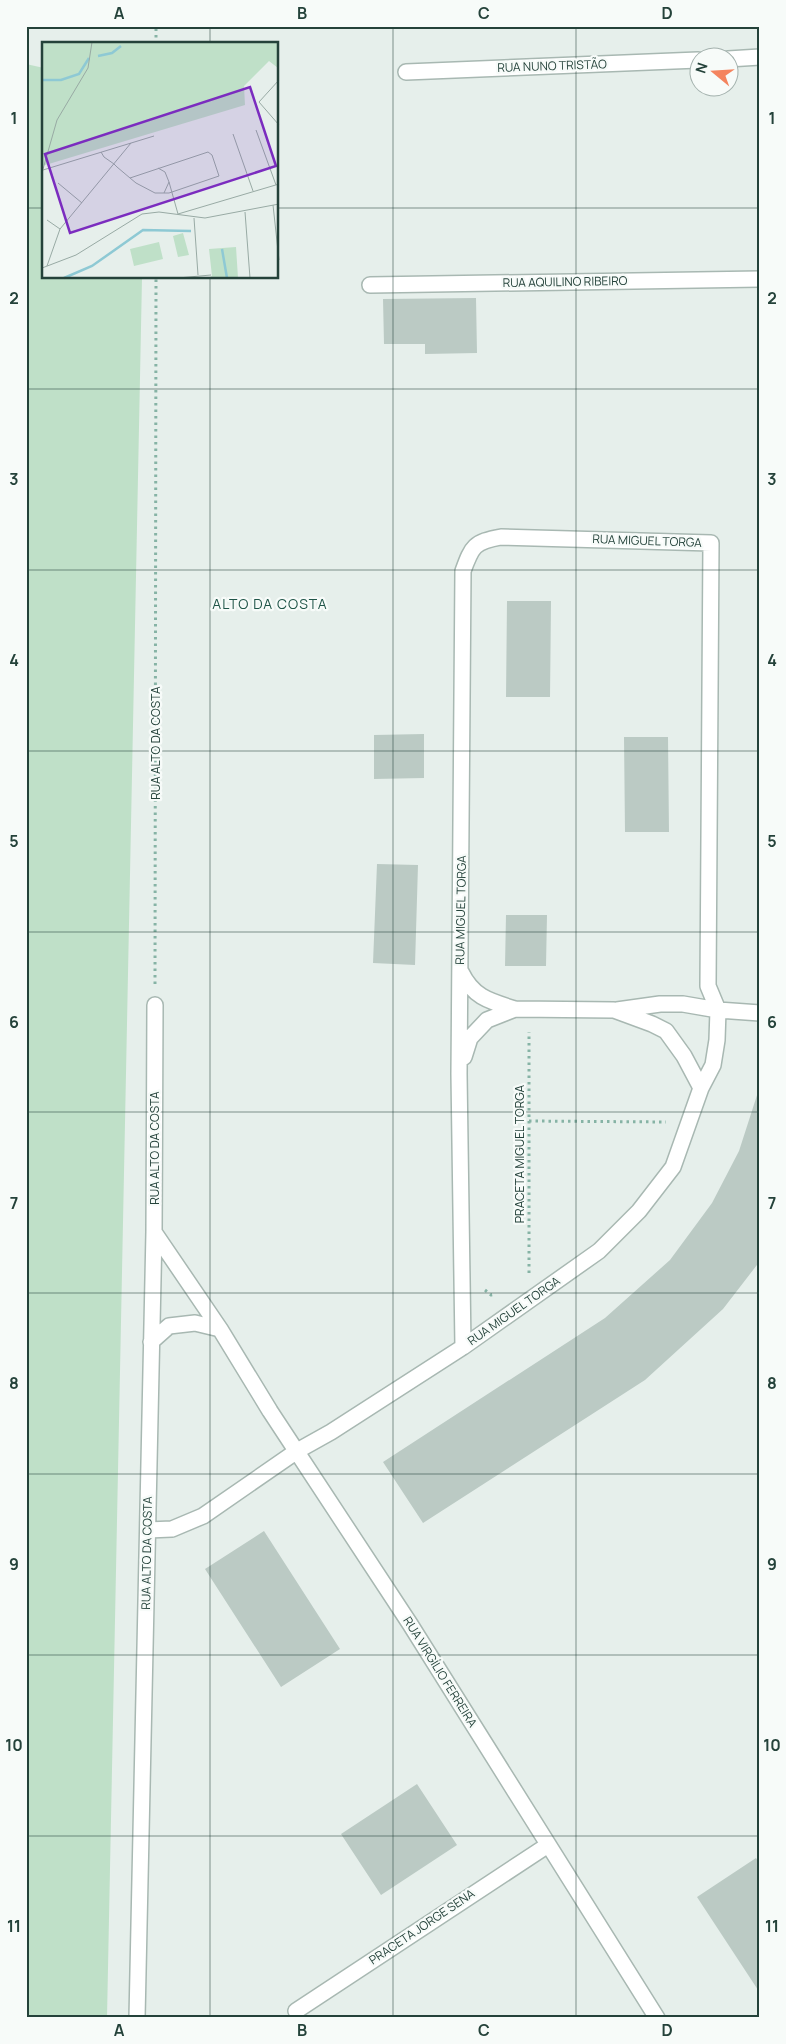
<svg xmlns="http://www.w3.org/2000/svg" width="786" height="2044" viewBox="0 0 786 2044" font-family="Manrope,sans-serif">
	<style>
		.green { fill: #bfe0c8 }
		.building { fill: #bbcac4 }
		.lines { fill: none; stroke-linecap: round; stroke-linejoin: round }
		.minor-casing { stroke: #a8b8b2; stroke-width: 18 }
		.path { stroke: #86b3a5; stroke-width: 3; stroke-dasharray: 2.5 4; stroke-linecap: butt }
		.minor { stroke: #fff; stroke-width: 15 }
		.grid { fill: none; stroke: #24423a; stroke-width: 1; stroke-opacity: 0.55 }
		.labels { text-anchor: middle; stroke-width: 4.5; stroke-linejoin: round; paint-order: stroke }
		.street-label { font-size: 12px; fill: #24423a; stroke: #f7fbf9 }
		.neighbourhood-label { font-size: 14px; letter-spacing: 1px; fill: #1f5548; stroke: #f7fbf9 }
		.inset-river { fill: none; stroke: #8ec9d4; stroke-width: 2.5 }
		.inset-road { fill: none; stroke: #98aaa4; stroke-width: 1 }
		.view { fill: #7b2cbf; fill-opacity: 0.15; stroke: #7b2cbf; stroke-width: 2.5 }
		.inset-edge { fill: none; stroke: #24423a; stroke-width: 2.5 }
		.neatline { fill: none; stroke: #24423a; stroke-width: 2 }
		.grid-label { font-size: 16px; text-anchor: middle; font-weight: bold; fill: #24423a }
	</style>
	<rect width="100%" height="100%" fill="#e6efeb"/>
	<!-- green -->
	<path class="green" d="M26,64l18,4v210h98l-35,1740h-81z"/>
	<!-- building -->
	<path class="building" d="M476,298l1,55 -52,1v-10h-41l-1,-45z
		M507,601h44l-1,96h-44z
		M424,734v44l-50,1v-44z
		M624,737h44l1,95h-44z
		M377,864l41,1 -3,100 -42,-2z
		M506,915h41l-1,51h-41z
		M759,1089l1,172 -37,48 -78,71 -222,143 -40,-61 222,-144 65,-58 42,-57 27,-52z
		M264,1531l76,118 -59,38 -76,-118z
		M417,1784l40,61 -76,50 -40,-61z
		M756,1858l4,6v129l-63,-96z"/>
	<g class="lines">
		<defs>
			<path id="minor" d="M728,59l32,-2
				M406,72l292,-12
				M370,285l390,-6
				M461,972c12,25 28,29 54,37
				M617,1010l43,-6h23l35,6 42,3
				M464,1057l6,-19 17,-18 28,-11 99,1 38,14 14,7 18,25 17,32
				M154,1232l66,97 50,82 140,213 247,394
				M151,1342l18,-16 26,-3 25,6
				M148,1530l24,-1 31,-13 94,-65 34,-19 132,-85 136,-96 40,-40 34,-44 28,-79 12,-23 4,-25 1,-30 -10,-24 3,-443 -210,-6c-27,5 -29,9 -38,34l-4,503 4,273
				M296,2011l252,-166
				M137,2018l17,-786 1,-227"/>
		</defs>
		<!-- minor casing -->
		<use href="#minor" class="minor-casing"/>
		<!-- path -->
		<path class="path" d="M156,44v-18
			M155,984l1,-706
			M529,1121l137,1
			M529,1273v-241
			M485,1290l6,5 5,-1"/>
		<!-- minor -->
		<use href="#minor" class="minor"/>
	</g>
	<!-- grid -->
	<path class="grid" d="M210,26v18M393,26v1992M576,26v1992M26,208h18M278,208h482M210,278v1740M26,389h734M26,570h734M26,751h734M26,932h734M26,1112h734M26,1293h734M26,1474h734M26,1655h734M26,1836h734"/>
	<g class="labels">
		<!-- street labels -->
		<g class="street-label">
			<text transform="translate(552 66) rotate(-2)" y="4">RUA NUNO TRISTÃO</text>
			<text transform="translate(565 282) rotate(-1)" y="4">RUA AQUILINO RIBEIRO</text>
			<text transform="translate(647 541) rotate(2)" y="4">RUA MIGUEL TORGA</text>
			<text transform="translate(156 743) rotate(-90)" y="4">RUA ALTO DA COSTA</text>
			<text transform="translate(461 910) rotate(-89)" y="4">RUA MIGUEL TORGA</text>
			<text transform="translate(155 1148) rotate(-90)" y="4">RUA ALTO DA COSTA</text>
			<text transform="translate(520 1154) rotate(-90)" y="4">PRACETA MIGUEL TORGA</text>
			<text transform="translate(514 1311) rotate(-35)" y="4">RUA MIGUEL TORGA</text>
			<text transform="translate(147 1553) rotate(-89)" y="4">RUA ALTO DA COSTA</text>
			<text transform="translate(440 1672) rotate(58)" y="4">RUA VIRGÍLIO FERREIRA</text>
			<text transform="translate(422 1927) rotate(-34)" y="4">PRACETA JORGE SENA</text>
		</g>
		<!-- neighbourhood labels -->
		<g class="neighbourhood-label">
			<text x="270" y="609">ALTO DA COSTA</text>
		</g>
	</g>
	<!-- overview -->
	<g transform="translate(42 42)">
		<rect width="236" height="236" fill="#e6efeb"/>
		<path d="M0,0h236v26l-9,-7 -25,25 1,19 -203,61zM141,191l6,22 -11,2 -5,-21zM117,200l4,17 -29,7 -4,-17zM194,205l2,31h-30l4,-2 -3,-27z" fill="#bfe0c8"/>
		<path class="inset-river" d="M56,14l14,-3 9,-7M0,38h19l18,-6 10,-16M180,207l5,29M22,236l28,-12 51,-36 48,1"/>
		<path class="inset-road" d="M237,38l-20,22 20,23M214,88l20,55M191,92l20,57M59,110l3,5 10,7 3,3 13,11 6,5 19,10h14l50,-17 -7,-21 -4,-3 -78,26M116,126l7,4 4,10 -5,11M1,127l14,-49 31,-52 4,-26M1,128l111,-34M127,140l9,32M16,141l24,20M231,163l6,55M203,170l5,66M136,172l101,-30M152,176l4,57M5,178l13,9M5,224l13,-37 71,-86M0,226l34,-13 66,-41 17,-2 46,6 74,-14M136,236l33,-3"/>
		<path class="view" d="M208,45l26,79 -206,67 -25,-79z"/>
		<rect width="236" height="236" class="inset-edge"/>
	</g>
	<!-- border -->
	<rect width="786" height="2044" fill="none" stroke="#f7fbf9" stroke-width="55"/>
	<!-- north arrow -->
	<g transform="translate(714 72) rotate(288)"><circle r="24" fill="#f7fbf9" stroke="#a3b1ad"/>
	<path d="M0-4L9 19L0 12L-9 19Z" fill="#f4845f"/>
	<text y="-8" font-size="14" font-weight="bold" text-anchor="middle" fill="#24423a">N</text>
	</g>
	<rect x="28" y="28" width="730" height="1988" class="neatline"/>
	<g class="grid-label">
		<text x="119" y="19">A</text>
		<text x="302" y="19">B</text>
		<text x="484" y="19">C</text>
		<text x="667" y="19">D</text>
		<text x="14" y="124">1</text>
		<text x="772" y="124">1</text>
		<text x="14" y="304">2</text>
		<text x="772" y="304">2</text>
		<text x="14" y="485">3</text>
		<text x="772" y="485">3</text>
		<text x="14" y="666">4</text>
		<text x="772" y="666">4</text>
		<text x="14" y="847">5</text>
		<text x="772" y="847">5</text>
		<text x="14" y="1028">6</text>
		<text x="772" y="1028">6</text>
		<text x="14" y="1209">7</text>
		<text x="772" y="1209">7</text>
		<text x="14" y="1389">8</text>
		<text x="772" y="1389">8</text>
		<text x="14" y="1570">9</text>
		<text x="772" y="1570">9</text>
		<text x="14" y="1751">10</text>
		<text x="772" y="1751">10</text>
		<text x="14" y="1932">11</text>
		<text x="772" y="1932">11</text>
		<text x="119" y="2036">A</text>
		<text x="302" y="2036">B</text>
		<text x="484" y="2036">C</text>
		<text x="667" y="2036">D</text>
	</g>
</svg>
